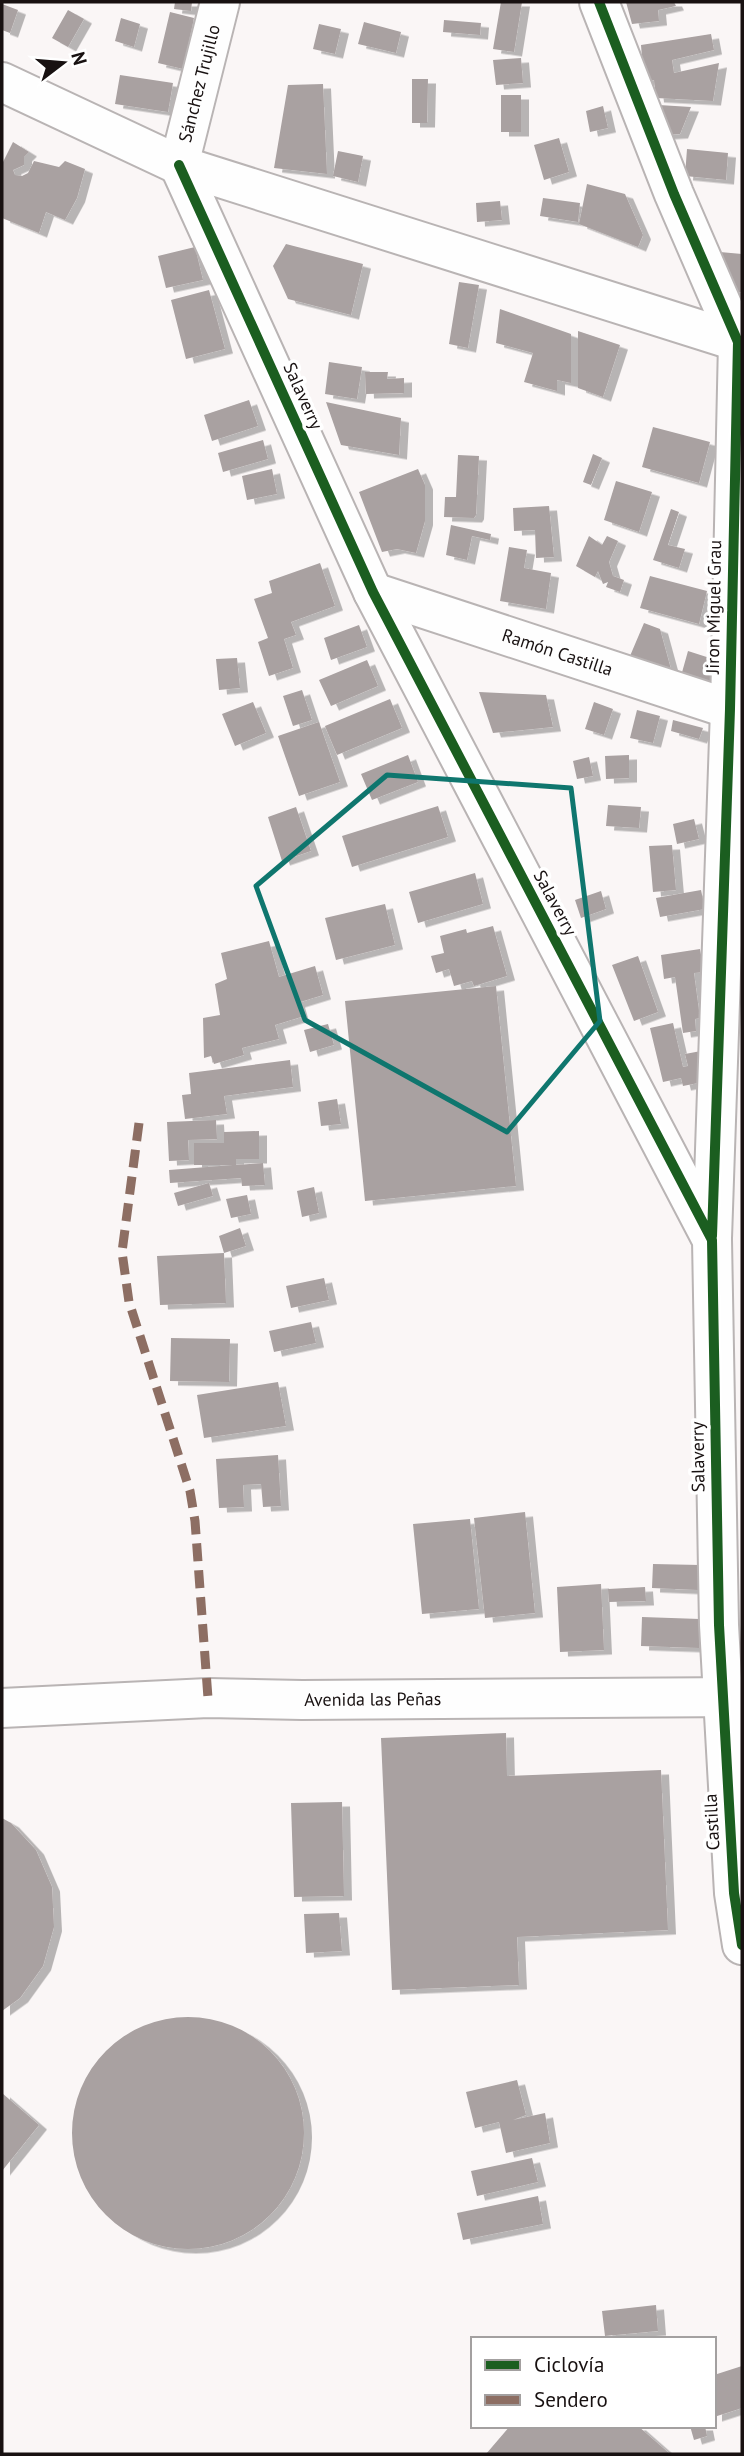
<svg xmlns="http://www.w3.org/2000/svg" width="744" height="2456" viewBox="0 0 744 2456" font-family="'PT Sans',sans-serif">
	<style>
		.building { fill: #a9a1a1; filter: url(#shadow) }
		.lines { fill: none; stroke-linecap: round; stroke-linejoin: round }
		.minor-casing { stroke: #b9b4b4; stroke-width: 42 }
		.minor { stroke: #fefefe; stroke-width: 38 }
		.quiet { stroke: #8d6e63; stroke-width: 9; stroke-dasharray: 18 9; stroke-linecap: butt }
		.cycleway-casing { stroke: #fff; stroke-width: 15 }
		.cycleway { stroke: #1b5e20; stroke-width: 10 }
		.marked { fill: none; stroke: #0f766e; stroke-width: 5; stroke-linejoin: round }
		.labels { text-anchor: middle; stroke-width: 7; stroke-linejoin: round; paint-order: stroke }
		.street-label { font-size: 18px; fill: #181111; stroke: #fff }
	</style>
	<defs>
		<filter id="shadow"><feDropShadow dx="8" dy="4.5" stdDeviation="0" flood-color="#0004"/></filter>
	</defs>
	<rect width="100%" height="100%" fill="#faf6f6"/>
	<!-- building -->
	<path class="building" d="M175,2h17l-1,9 -17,-2z
		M501,2h21l-8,50 -21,-3z
		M626,2h48l2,4 -18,4 1,11 -27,3z
		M2,4l16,6 -8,23 -8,-3z
		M68,10l16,9 -16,28 -16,-9z
		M170,12l24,6 -11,51 -25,-6z
		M121,18l19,6 -6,23 -19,-6z
		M444,20l37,3 -1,12 -37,-3z
		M364,22l37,10 -5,21 -38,-9z
		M319,24l22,5 -6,25 -22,-5z
		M711,34l3,16 -42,10 2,13 45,-10 -6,38 -57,-3 -2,-18 -10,2 -3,-37z
		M521,58l2,25 -27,2 -3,-25z
		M120,75l53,8 -5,29 -53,-8z
		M412,79h16l-1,44h-15z
		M323,84l4,90 -53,-6 14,-83z
		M501,95h20v37h-20z
		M659,105l32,2 -11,27 -17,1z
		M603,106l5,22 -18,4 -4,-21z
		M559,138l10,34 -25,8 -10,-35z
		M13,142l16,10 -5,5v8l-11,5 2,5 7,1 6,-3 6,-12 25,6 6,-6 20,8 -8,29 -12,22 -19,-8 -7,21 -37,-15v-54z
		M687,149l41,4 -2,27 -41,-4z
		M338,151l25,5 -5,26 -25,-6z
		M587,184l38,10 18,41 -5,12 -59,-23z
		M543,198l37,5 -2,19 -38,-6z
		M500,201l2,19 -25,2 -1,-19z
		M286,244l77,20 -12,51 -63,-16 -15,-33z
		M195,247l8,33 -37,8 -8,-32z
		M709,251l33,3v38l-9,1z
		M459,282l20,3 -11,63 -19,-4z
		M209,290l16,59 -39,10 -15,-59z
		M500,309l71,25v49l-14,-3v11l-33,-9 9,-29 -37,-10z
		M578,331l42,14 -17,52 -25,-9z
		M329,362l33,5 -5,32 -32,-5z
		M365,372h23l-1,7 17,-1v15l-38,1z
		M249,400l9,26 -46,15 -8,-26z
		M326,402l75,16 -2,37 -58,-10z
		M653,427l57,15 -11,41 -57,-16z
		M263,440l5,19 -45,13 -5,-19z
		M593,454l9,4 -11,27 -8,-3z
		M458,455l21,1 -3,59 -2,3 -30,-1 1,-20h11z
		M272,469l5,25 -30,6 -5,-24z
		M418,469l7,16v36l-9,32 -19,-4 -15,3 -23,-60z
		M616,481l36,11 -13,40 -35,-12z
		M549,506l5,51 -18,1 -1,-28 -21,1 -1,-23z
		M671,509l8,3 -11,33 17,4 -6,19 -26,-8z
		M451,525l40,9 -1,6 -18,-4 -5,24 -21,-5z
		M589,536l13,9 5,-9 11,5 -9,21 4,14 11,4 -4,12 -14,-5 2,-5 -5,2 -5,-13 -3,6 -19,-11z
		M509,547l18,3 -3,18 27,5 -5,36 -46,-8z
		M320,563l15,43 -44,16 5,13 -12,4 9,29 -24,8 -11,-34 10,-4 -14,-39 18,-6 -3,-12z
		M650,576l57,15 -8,33 -59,-16z
		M644,623l16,6 12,44 -42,-17z
		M359,625l8,22 -36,13 -7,-22z
		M688,651l28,9 -2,26 -33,-10z
		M237,658l3,30 -21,2 -3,-31z
		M367,660l11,26 -47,20 -12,-26z
		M302,690l10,30 -19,6 -10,-30z
		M479,692l67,3 7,32 -60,6z
		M390,699l12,29 -65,27 -12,-29z
		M253,702l13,31 -31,13 -13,-32z
		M594,702l19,7 -9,26 -19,-6z
		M637,710l23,6 -7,27 -23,-5z
		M673,720l30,8 -4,11 -28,-8z
		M319,722l21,60 -41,14 -21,-60z
		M408,755l10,27 -46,18 -11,-26z
		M629,755v23l-23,1 -1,-23z
		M589,757l4,19 -16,3 -4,-18z
		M608,805l33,2 -2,21 -33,-2z
		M438,806l10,31 -96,30 -10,-31z
		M296,807l15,44 -29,10 -14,-44z
		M694,819l5,20 -22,5 -4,-20z
		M672,845l4,45 -23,2 -4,-46z
		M475,873l8,31 -65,19 -9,-31z
		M701,890l4,19 -45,8 -4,-19z
		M601,891l5,18 -25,9 -6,-18z
		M385,904l10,41 -59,15 -11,-42z
		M493,926l14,50 -33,10 -2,-5 -18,5 -5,-17 -13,4 -5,-17 13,-3 -4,-17 26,-7 1,4z
		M269,941l10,36 36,-11 8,29 -26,8 4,14 -26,8 4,14 -37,9 2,7 -30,9 -3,-8 -7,2 -1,-40 17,-3 -5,-31 12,-5 -6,-26z
		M700,949l4,23 -10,1 6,45 -5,1 1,12 -13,2 -8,-56 -11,2 -3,-24z
		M638,956l20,56 -24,9 -22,-56z
		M496,986l20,200 -151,15 -20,-200z
		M673,1023l10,44 5,-1 -3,-12 16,-3 7,30 -25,5 -2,-8 -18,4 -13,-54z
		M328,1024l6,21 -24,7 -6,-22z
		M290,1060l3,27 -69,9 3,18 -42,5 -3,-24 9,-1 -2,-21z
		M337,1099l4,25 -20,2 -3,-24z
		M216,1120l1,19 -29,1 1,20 -20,1 -2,-39z
		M259,1131v28h-23v6l27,-2 2,22 -23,1 -1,-8 -71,5 -1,-13 64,-5h-39v-22h30v-11z
		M209,1183l4,13 -35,10 -4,-13z
		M314,1187l5,26 -17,4 -5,-26z
		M247,1195l4,19 -20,4 -5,-19z
		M240,1228l6,18 -22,7 2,50 -66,2 -3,-49 67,-3 -5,-17z
		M324,1278l5,22 -38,8 -5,-22z
		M311,1322l5,21 -42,9 -5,-21z
		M171,1338l59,1 -1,43 -59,-1z
		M278,1382l8,44 -82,12 -7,-43z
		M278,1455l3,51 -18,1 -2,-23 -18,1 1,22 -25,1 -3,-49z
		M525,1512l10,101 -50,5 -11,-100z
		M470,1519l9,90 -57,5 -9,-90z
		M653,1564l47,1 -2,25 -46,-2z
		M601,1584l3,66 -44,2 -3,-65z
		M645,1587l1,14 -37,1 -1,-13z
		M642,1617l58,2 -1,29 -58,-2z
		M506,1733l1,43 154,-6 7,160 -151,7 2,48 -127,5 -11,-252z
		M342,1802l2,94 -50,1 -3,-94z
		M2,1818l9,5 25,27 16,37 2,40 -11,39 -23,32 -18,13z
		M339,1913l3,38 -36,2 -2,-39z
		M72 2133a116 116 0 1 1 232 0a116 116 0 1 1-232 0Z
		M517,2080l9,35 -13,5 32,-7 5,30 -44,10 -7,-31 -24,6 -9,-36z
		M2,2093l37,32 -37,46z
		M532,2158l6,24 -61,14 -6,-25z
		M538,2196l5,28 -80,16 -6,-27z
		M656,2305l2,26 -53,5 -3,-25z
		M742,2366v42l-28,9v-42z
		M510,2426h128l32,28h-184z
		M690,2426h15l2,10 -13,4z"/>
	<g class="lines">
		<defs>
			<g id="minor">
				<path d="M599,2l75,192 64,148 -8,367 -18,529"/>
				<path d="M2,82l177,83 563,178"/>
				<path d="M179,165l194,427 339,648 7,385 15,268 8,52"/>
				<path id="s1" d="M179,165l41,-163"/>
				<path id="s2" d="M373,592l369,121"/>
				<path id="s3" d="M2,1708l206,-10 94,2 440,-3"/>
			</g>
		</defs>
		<!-- minor casing -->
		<use href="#minor" class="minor-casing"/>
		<!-- minor -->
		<use href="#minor" class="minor"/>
		<!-- quiet -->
		<path class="quiet" d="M139,1123l-17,129 7,50 61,189 5,30 13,177"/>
		<defs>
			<path id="cycleway" d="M599,2l75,192 64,148 -8,367 -18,527
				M179,165l194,427 339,648 7,385 15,268 8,52"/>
		</defs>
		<!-- cycleway casing -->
		<use href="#cycleway" class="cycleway-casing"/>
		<!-- cycleway -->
		<use href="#cycleway" class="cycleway"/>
	</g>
	<!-- marked area -->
	<path class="marked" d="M387,775l184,13 29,233 -93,111 -202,-112 -49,-134z"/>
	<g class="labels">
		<!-- street labels -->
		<g class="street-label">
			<text dy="6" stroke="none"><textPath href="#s1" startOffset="84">Sánchez Trujillo</textPath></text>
			<text transform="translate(303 396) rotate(66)" y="6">Salaverry</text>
			<text transform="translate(714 607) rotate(-89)" y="6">Jiron Miguel Grau</text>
			<text dy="6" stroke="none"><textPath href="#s2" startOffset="194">Ramón Castilla</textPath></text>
			<text transform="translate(555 903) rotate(62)" y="6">Salaverry</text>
			<text transform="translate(698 1457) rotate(-91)" y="6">Salaverry</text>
			<text dy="6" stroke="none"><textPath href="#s3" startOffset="371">Avenida las Peñas</textPath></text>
			<text transform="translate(712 1822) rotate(-93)" y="6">Castilla</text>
		</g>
	</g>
	<!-- border -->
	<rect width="744" height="2456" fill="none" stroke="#181111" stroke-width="7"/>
	<!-- legend -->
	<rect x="471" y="2337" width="245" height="91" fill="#ffffff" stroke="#a3a0a0" stroke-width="2"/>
	<rect x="485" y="2360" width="35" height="10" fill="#1b5e20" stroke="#a3a0a0" stroke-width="2"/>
	<text x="534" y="2372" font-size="21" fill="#181111">Ciclovía</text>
	<rect x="485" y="2395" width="35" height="10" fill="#8d6e63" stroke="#a3a0a0" stroke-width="2"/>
	<text x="534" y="2407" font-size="21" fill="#181111">Sendero</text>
	<!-- north arrow -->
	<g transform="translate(63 63) rotate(74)" stroke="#ffffff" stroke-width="5" paint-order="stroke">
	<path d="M0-5L12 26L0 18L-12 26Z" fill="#181111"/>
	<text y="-10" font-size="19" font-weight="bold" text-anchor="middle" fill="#181111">N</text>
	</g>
</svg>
